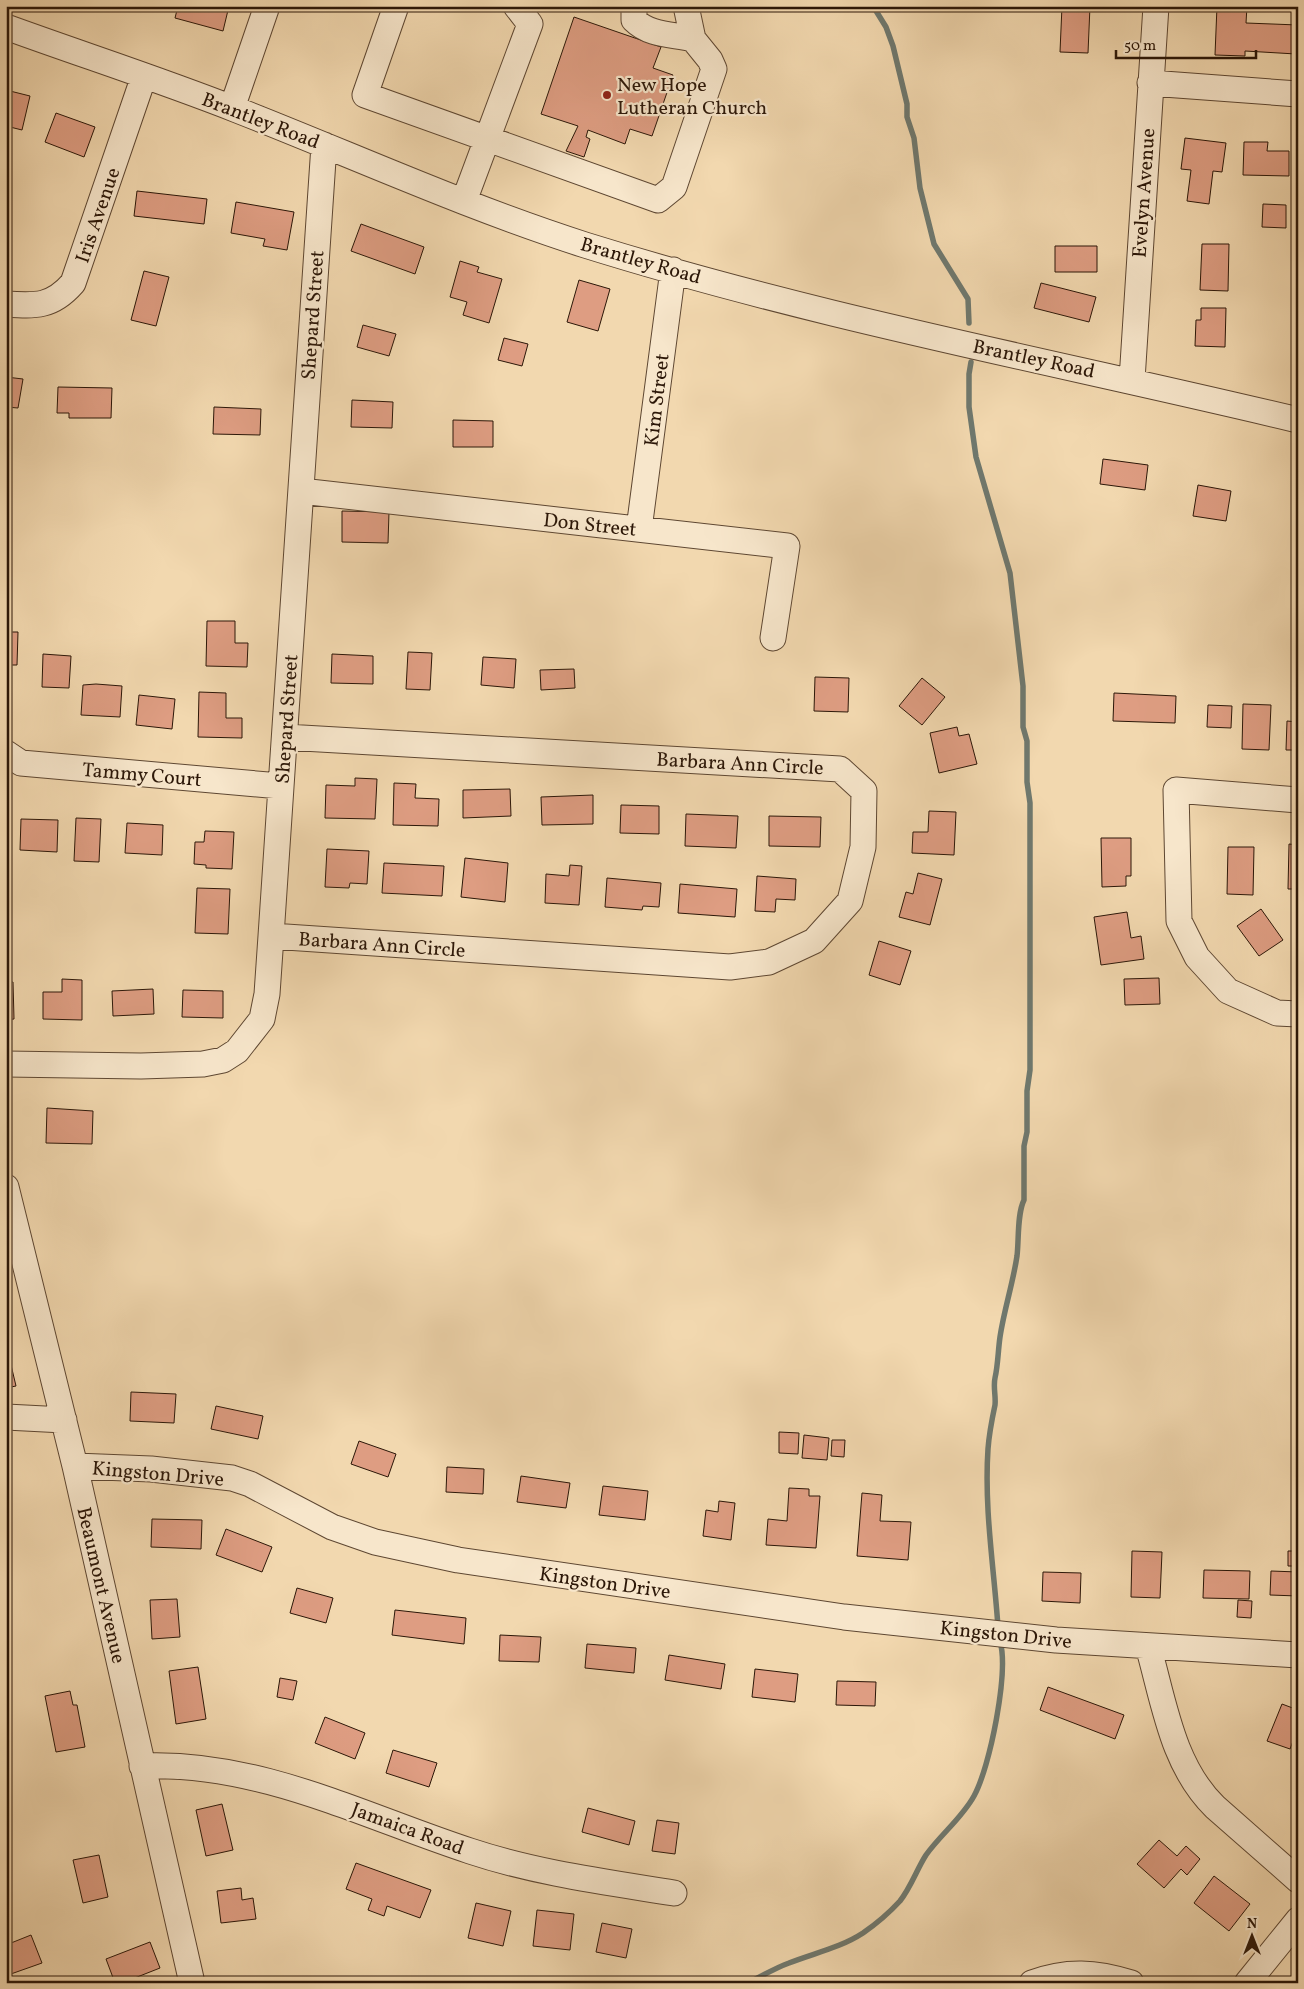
<svg xmlns="http://www.w3.org/2000/svg" width="1304" height="1989" viewBox="0 0 1304 1989" font-family="Vollkorn,serif">
	<style>
		.lines { fill: none; stroke-linecap: round; stroke-linejoin: round }
		.stream { stroke: #6f786e; stroke-width: 5.5 }
		.building { fill: #de9d82; stroke: #2c1708 }
		.minor-casing { stroke: #5e4732; stroke-width: 27 }
		.minor { stroke: #f7e6cb; stroke-width: 25 }
		.poi-dot { fill: #8f2418; stroke: #f7e6cb; stroke-width: 2 }
		.labels { text-anchor: middle; stroke-width: 4.5; stroke-linejoin: round; paint-order: stroke }
		.poi-label { font-size: 20px; fill: #2c1708; stroke: #f7e6cb; text-anchor: start }
		.street-label { font-size: 20px; fill: #2c1708; stroke: #f7e6cb }
	</style>
	<rect width="100%" height="100%" fill="#f2d8af"/>
	<filter id="stains"><feTurbulence type="fractalNoise" baseFrequency=".004" numOctaves="4"/><feColorMatrix values="0 0 0 0 .2 0 0 0 0 .09 0 0 0 0 .02 0 0 0 .5 -.17"/></filter>
	<radialGradient id="worn" r=".72"><stop offset=".6" stop-color="#630" stop-opacity="0"/><stop offset="1" stop-color="#630" stop-opacity=".3"/></radialGradient>
	<g class="lines">
		<!-- stream -->
		<path class="stream" d="M873,6l13,21 7,19 14,58v13l7,21 6,50 14,56 34,55 1,24
			M971,362l-2,12v33l7,50 34,116 13,113v41l4,14v41l3,21v267l-3,21v41l-3,14v54c-7,14 -5,40 -7,56 -4,27 -13,54 -17,81 -2,14 -2,28 -5,41 -2,9 1,18 0,27 -3,14 -6,30 -7,44 -4,60 6,119 10,178
			M748,1983c14,-7 27,-15 41,-20 25,-10 51,-15 74,-30 13,-9 26,-20 37,-32 11,-14 17,-32 26,-46 15,-21 36,-37 48,-59 16,-29 35,-124 26,-155"/>
	</g>
	<!-- building -->
	<path class="building" d="M178,6h51l-6,25 -48,-13z
		M1062,6h28l-2,47 -28,-1z
		M1217,6h30l-1,17 52,2 -2,29 -51,-3v5l-30,-1z
		M574,17l87,30 -8,21 20,7 -21,61 -22,-7 -5,15 -37,-14 -2,7 4,2 -6,18 -18,-6 12,-25 -37,-12z
		M6,90l24,6 -8,34 -16,-4z
		M56,113l39,14 -11,30 -39,-15z
		M1185,138l41,5 -4,29 -9,-1 -4,33 -22,-3 4,-31 -10,-1z
		M1244,142h24l-1,9h22v25l-46,-1z
		M137,191l70,8 -3,25 -70,-8z
		M236,202l58,10 -7,38 -24,-4 2,-7 -34,-6z
		M1263,204l23,1v23l-24,-1z
		M361,224l63,23 -9,27 -64,-23z
		M1202,244h27l-1,47 -28,-1z
		M1055,246h42v26h-42z
		M460,261l19,6 -2,5 25,7 -13,44 -26,-8 4,-13 -17,-5z
		M144,271l25,6 -13,49 -25,-6z
		M579,280l31,9 -12,42 -31,-9z
		M1041,283l55,14 -7,25 -55,-14z
		M1201,308h25l-1,39 -30,-1 1,-26h5z
		M363,325l33,9 -7,22 -32,-9z
		M504,338l24,6 -6,22 -24,-6z
		M6,377l17,2 -5,29 -12,-1z
		M58,387l54,1 -1,30h-42v-5h-12z
		M352,400l41,2 -1,26 -41,-1z
		M214,407l47,2 -1,26 -47,-1z
		M453,420l40,1v26h-40z
		M1103,459l45,6 -3,25 -45,-6z
		M1198,485l33,6 -5,30 -33,-5z
		M342,511l47,1 -1,31 -46,-1z
		M207,621h28v22h13l-1,24 -41,-1z
		M6,632h12l-1,33h-11z
		M408,652l24,1 -2,37 -24,-1z
		M43,654l28,2 -2,32 -27,-1z
		M332,654l41,2v28l-42,-1z
		M483,657l33,2 -2,29 -33,-3z
		M574,669l1,19 -34,2 -1,-20z
		M815,677l34,1 -1,34 -34,-1z
		M922,678l23,19 -23,28 -23,-19z
		M96,684l26,2 -2,31 -39,-2 2,-30z
		M199,692l27,1v25h16v20l-44,-1z
		M1114,693l62,3 -1,27 -62,-2z
		M139,695l36,4 -3,30 -36,-4z
		M1243,704l28,1 -2,45 -27,-1z
		M1208,705l24,1 -1,22 -24,-1z
		M1287,721l11,1v28h-12z
		M957,727l2,9 10,-2 8,30 -38,9 -9,-40z
		M355,778l22,1 -2,40 -50,-1 1,-33 29,1z
		M394,783l22,1 -1,14 24,1 -1,27 -45,-1z
		M510,789l1,27 -48,2v-28z
		M593,795v29l-51,1 -1,-28z
		M621,805l38,1v28l-39,-1z
		M929,811l27,1 -2,43 -42,-2 1,-21h15z
		M686,814l52,2 -2,32 -51,-2z
		M769,816l52,1 -1,30 -51,-1z
		M76,818l25,1 -2,43 -25,-1z
		M21,819l37,1 -1,32 -37,-2z
		M127,823l36,2 -1,30 -37,-2z
		M205,831l29,1 -2,37 -26,-1v-3l-12,-1 1,-22h9z
		M1101,838h30v38h-5v10l-24,1z
		M1289,844l9,1v44h-10z
		M1228,847h26l-1,48 -26,-1z
		M327,849l42,2 -2,33 -17,-1 -1,5 -24,-1z
		M465,858l43,5 -3,39 -44,-5z
		M384,863l60,3 -2,30 -60,-3z
		M570,865l12,1 -3,39 -34,-2 1,-29 23,2z
		M918,873l24,6 -12,46 -31,-8 7,-25 7,2z
		M757,876l39,3 -1,21 -19,-1 -1,13 -20,-1z
		M607,878l54,5 -2,24 -16,-1 -1,4 -37,-3z
		M680,884l57,5 -2,28 -57,-4z
		M197,888l33,1 -2,45 -33,-1z
		M1261,909l22,31 -24,16 -22,-30z
		M1127,912l4,26 10,-2 3,23 -43,6 -7,-48z
		M879,941l32,10 -11,34 -31,-10z
		M1159,978l1,26 -35,1 -1,-26z
		M62,979l20,1v40l-39,-1v-27h19z
		M6,982h7l1,37 -8,1z
		M153,989l1,25 -41,2 -1,-25z
		M183,990l40,1v27l-41,-1z
		M47,1108l46,3 -1,33 -46,-1z
		M11,1365l5,21 -10,2v-22z
		M131,1392l45,2 -2,29 -44,-2z
		M216,1406l47,10 -5,23 -47,-10z
		M779,1432l20,1 -1,21 -19,-1z
		M804,1435l25,3 -2,22 -25,-2z
		M832,1440h13l-1,17 -13,-1z
		M359,1441l37,13 -8,23 -37,-13z
		M447,1467l37,2 -1,25 -37,-2z
		M521,1476l49,7 -4,25 -49,-6z
		M603,1486l45,5 -3,29 -46,-5z
		M789,1488l20,1v7h11l-4,52 -50,-3 2,-26 19,2z
		M862,1493l20,2 -2,26 31,1 -3,38 -51,-4z
		M719,1501l16,2 -4,37 -28,-4 3,-26 12,2z
		M152,1519l50,1 -1,29 -50,-2z
		M226,1529l46,18 -10,25 -46,-17z
		M1132,1551l30,1 -2,46 -29,-1z
		M1288,1551h10v15h-10z
		M1204,1570l46,1 -1,28 -46,-1z
		M1271,1571l27,1v24l-28,-1z
		M1043,1572l38,1 -1,30 -38,-2z
		M297,1588l36,10 -7,25 -36,-10z
		M177,1599l3,38 -28,2 -2,-39z
		M1238,1600l14,1 -1,17 -14,-1z
		M395,1610l71,8 -2,26 -72,-9z
		M500,1635l41,2 -2,25 -40,-1z
		M587,1644l49,4 -2,25 -49,-5z
		M669,1655l56,9 -4,25 -56,-9z
		M198,1667l8,52 -30,5 -7,-53z
		M755,1669l43,5 -3,28 -43,-5z
		M280,1678l17,3 -4,19 -16,-3z
		M837,1681l39,1 -1,24 -39,-1z
		M1048,1687l76,28 -9,24 -75,-29z
		M70,1691l3,14h4l8,42 -29,5 -11,-56z
		M1282,1704l16,6v18l-8,21 -23,-8z
		M325,1717l40,16 -10,26 -40,-16z
		M393,1750l44,13 -8,24 -43,-14z
		M222,1804l11,46 -27,6 -10,-46z
		M588,1808l47,13 -6,24 -47,-13z
		M657,1820l22,3 -4,31 -23,-3z
		M1159,1840l18,16 9,-10 14,13 -13,16 -6,-6 -17,19 -27,-24z
		M99,1855l9,42 -25,6 -10,-43z
		M356,1863l75,27 -11,28 -33,-12 -3,10 -16,-6 4,-11 -26,-10z
		M1214,1876l36,28 -21,27 -35,-28z
		M241,1888l1,12 11,-2 3,21 -35,4 -4,-32z
		M476,1903l35,8 -8,35 -35,-8z
		M537,1910l37,4 -4,36 -37,-4z
		M602,1923l30,6 -6,29 -30,-6z
		M31,1935l11,28 -34,12 -2,-30z
		M150,1942l10,26 -38,15h-7l-9,-24z"/>
	<g class="lines">
		<defs>
			<path id="minor" d="M396,6l-31,89 293,105 16,-13 40,-118 -4,-9 -17,-21 -7,-33
				M634,11v9c16,16 39,14 59,19
				M6,27c77,28 155,53 231,83 115,45 229,97 348,135 234,73 475,118 713,175
				M1150,83l148,11
				M232,108l35,-102
				M464,201l66,-177 -14,-18
				M6,304c30,2 46,3 67,-21l71,-207
				M1132,380l24,-374
				M301,491l486,55 -14,92
				M639,529l34,-259
				M6,753l15,10 259,23
				M1298,800l-122,-10 3,131 18,36 31,34 49,22 21,1
				M271,936l459,31 39,-5 45,-21 36,-40 13,-54 1,-56 -24,-22 -555,-32
				M6,1064l135,2 62,-2 20,-4 14,-9 25,-32 5,-25 4,-58 53,-791
				M6,1187l69,279 117,517
				M6,1417l58,3
				M75,1466l76,3 81,9 18,6 82,43 43,15 83,18 386,57 212,23 242,15
				M1148,1646c16,56 24,119 67,161l83,73
				M142,1766c116,-5 221,50 328,85 66,22 136,31 204,42
				M1032,1983c35,-13 64,-11 99,0
				M1247,1983l51,-63"/>
		</defs>
		<!-- minor casing -->
		<use href="#minor" class="minor-casing"/>
		<!-- minor -->
		<use href="#minor" class="minor"/>
	</g>
	<!-- markers -->
	<circle class="poi-dot" cx="607" cy="95" r="5"/>
	<g class="labels">
		<!-- poi labels -->
		<g class="poi-label">
			<text x="617" y="91">New Hope<tspan x="617" dy="23">Lutheran Church</tspan></text>
		</g>
		<!-- street labels -->
		<g class="street-label">
			<text transform="translate(261 120) rotate(21)" y="7">Brantley Road</text>
			<text transform="translate(1143 193) rotate(-86)" y="7">Evelyn Avenue</text>
			<text transform="translate(97 215) rotate(-71)" y="7">Iris Avenue</text>
			<text transform="translate(641 260) rotate(16)" y="7">Brantley Road</text>
			<text transform="translate(312 315) rotate(-86)" y="7">Shepard Street</text>
			<text transform="translate(1034 358) rotate(12)" y="7">Brantley Road</text>
			<text transform="translate(656 400) rotate(-83)" y="7">Kim Street</text>
			<text transform="translate(590 524) rotate(6)" y="7">Don Street</text>
			<text transform="translate(286 719) rotate(-86)" y="7">Shepard Street</text>
			<text transform="translate(740 763) rotate(3)" y="7">Barbara Ann Circle</text>
			<text transform="translate(142 774) rotate(5)" y="7">Tammy Court</text>
			<text transform="translate(382 944) rotate(4)" y="7">Barbara Ann Circle</text>
			<text transform="translate(158 1473) rotate(5)" y="7">Kingston Drive</text>
			<text transform="translate(605 1582) rotate(8)" y="7">Kingston Drive</text>
			<text transform="translate(102 1585) rotate(77)" y="7">Beaumont Avenue</text>
			<text transform="translate(1006 1634) rotate(6)" y="7">Kingston Drive</text>
			<text transform="translate(408 1828) rotate(20)" y="7">Jamaica Road</text>
		</g>
	</g>
	<!-- margin -->
	<rect width="1304" height="1989" fill="none" stroke="#f2d8af" stroke-width="25"/>
	<rect x="8" y="8" width="1289" height="1974" fill="none" stroke="#2c1708" stroke-width="2.5"/>
	<rect x="12" y="12" width="1279" height="1964" fill="none" stroke="#2c1708"/>
	<!-- north arrow -->
	<g transform="translate(1252 1936)" stroke="#f7e6cb" stroke-width="4" paint-order="stroke">
	<path d="M0-4L9 19L0 12L-9 19Z" fill="#2c1708"/>
	<text y="-8" font-size="14" font-weight="bold" text-anchor="middle" fill="#2c1708">N</text>
	</g>
	<!-- scale -->
	<path d="M1116 50v8h140v-8" fill="none" stroke="#2c1708" stroke-width="2.5"/>
	<text x="1124" y="50" font-size="15" fill="#2c1708" stroke="#f7e6cb" stroke-width="4" paint-order="stroke">50 m</text>
	<rect width="100%" height="100%" filter="url(#stains)"/>
	<rect width="100%" height="100%" fill="url(#worn)"/>
</svg>
